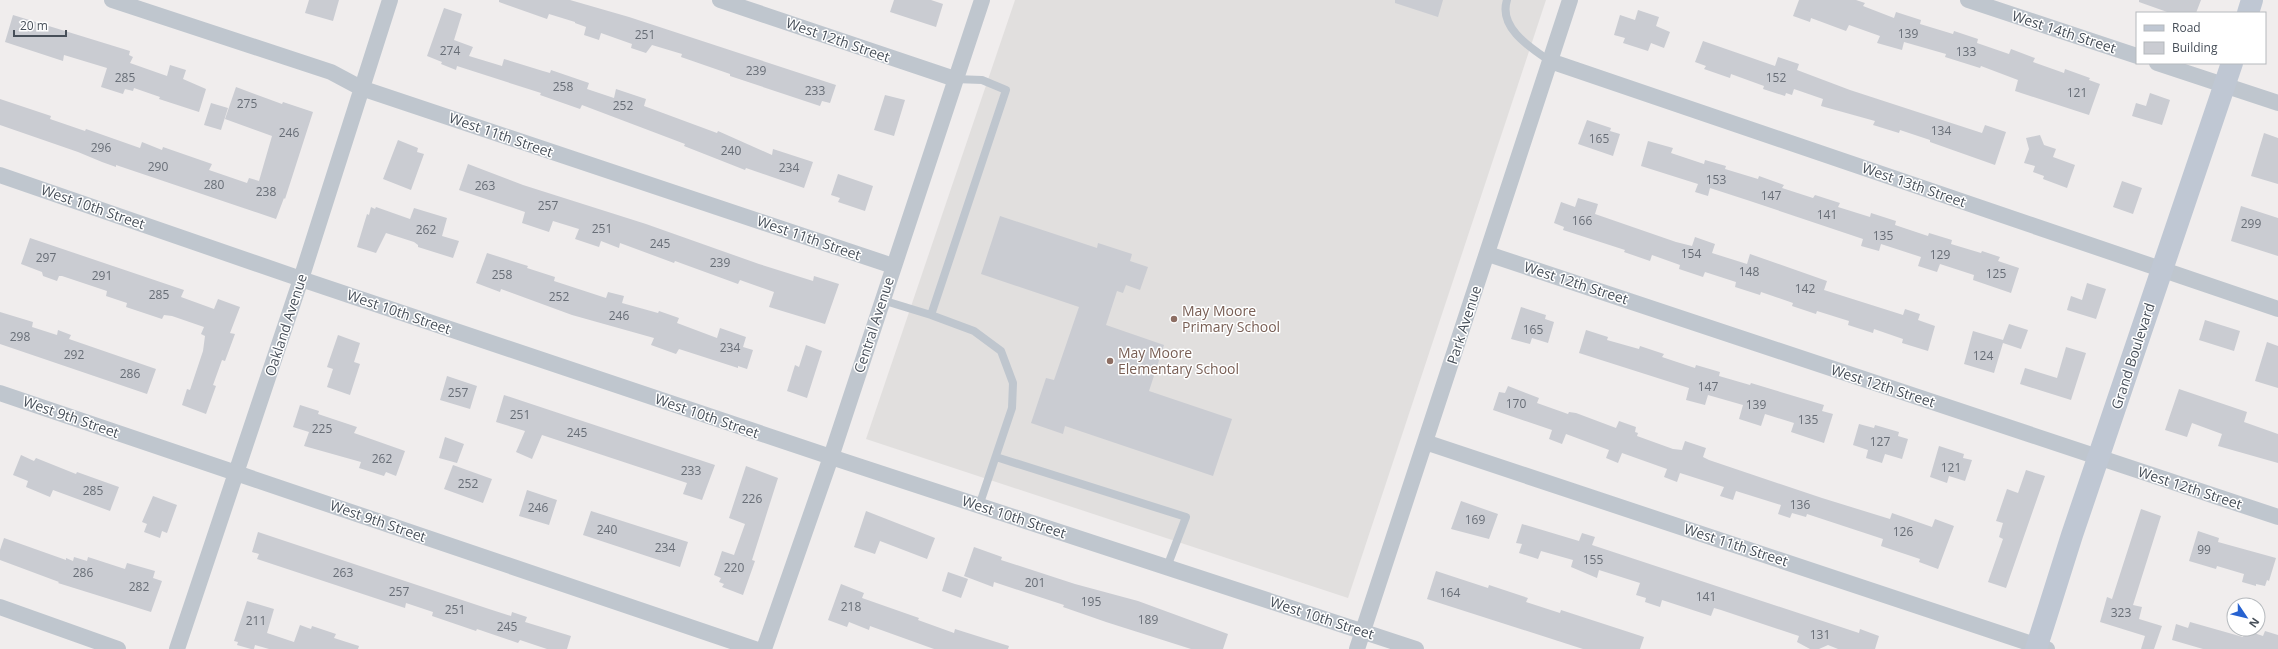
<svg xmlns="http://www.w3.org/2000/svg" width="2278" height="649" viewBox="0 0 2278 649" font-family="'Open Sans',sans-serif">
	<style>
		.education { fill: #e1dfde }
		.building { fill: #caccd2 }
		.lines { fill: none; stroke-linecap: round; stroke-linejoin: round }
		.lane { stroke: #bfc6ce; stroke-width: 8 }
		.street { stroke: #bfc6ce; stroke-width: 16 }
		.secondary { stroke: #bfc7d3; stroke-width: 22 }
		.education-dot { fill: #8d6e63; stroke: #fff; stroke-width: 1.5 }
		.labels { text-anchor: middle; stroke-width: 3; stroke-linejoin: round; paint-order: stroke }
		.number-label { font-size: 12px; fill: #686e77 }
		.street-label { font-size: 14px; fill: #474f59; stroke: #fff }
		.education-label { font-size: 14px; fill: #785e54; stroke: #fff; text-anchor: start }
	</style>
	<rect width="100%" height="100%" fill="#f0eded"/>
	<!-- education -->
	<path class="education" d="M1015,0h531l-198,598 -482,-159z"/>
	<!-- building -->
	<path class="building" d="M309,0h30l-6,21 -28,-8z
		M499,0h71l59,17 207,68 -6,18 -8,-2 -2,5 -90,-30v-2l-49,-17 1,-3 -30,-9 -6,8 -15,-5 1,-4 -31,-11 -2,7 -15,-5 2,-8 -11,-4v-1l-26,-8 -2,5 -48,-17z
		M894,0h37l12,4 -7,23 -46,-15z
		M1395,0h48l-5,17 -43,-14z
		M1799,0h57l9,3 -2,3 31,12 2,-6 25,8 -1,4 33,10 1,-3 24,8 -1,4 32,11 2,-5 24,9 -2,4 31,11 1,-4 25,9 -1,2 11,4 -11,31 -74,-24 3,-11 -37,-14 -1,2 -35,-11 1,-3 -42,-12 -2,8 -25,-7 3,-7 -31,-11 -3,6 -35,-13 -1,4 -17,-6z
		M2139,0h62l-5,13h-26l-31,-11z
		M444,8l18,6 -8,26 19,7 -4,9 33,10 2,-7 39,12 7,2 1,-3 38,13 -2,6 27,9 2,-9 30,10 -2,7 73,27 1,-2 54,24 1,-6 40,13 -9,26 -58,-20 -1,2 -61,-24 1,-2 -103,-39 -2,4 -40,-14 1,-2 -84,-27 -1,4 -15,-6 1,-2 -15,-6z
		M1638,10l21,7 -3,9 14,6 -6,16 -13,-5 -3,8 -25,-8 2,-5 -11,-3 6,-20 15,5z
		M13,15l117,36 -1,4 4,2 -3,6 37,13 3,-11 16,5 -3,9 23,10 -7,23 -40,-13 1,-2 -26,-9 -1,3 -8,-2 -2,5 -22,-7 6,-19 -43,-13 -1,6 -58,-19z
		M1703,41l72,25 3,-9 21,7 -2,6 53,20 132,43 3,-8 21,7 -11,33 -65,-23v-2l-30,-10 -1,3 -26,-8 2,-4 -54,-15 2,-7 -29,-10 -2,6 -6,-2 -1,3 -22,-7 1,-3 -33,-12 -1,4 -26,-9 2,-3 -11,-4z
		M236,87l46,17 1,-2 30,10 -28,87 -1,-1 -8,21 -160,-54v2l-14,-5 -24,-10 -78,-27v-26l51,17 -1,3 35,12 1,-2 54,19 2,-6 20,8 1,-3 49,17 -3,6 38,13 2,-5 10,3 13,-45 -47,-17z
		M2150,93l20,7 -8,25 -30,-9 4,-13 10,3z
		M885,95l20,5 -11,36 -20,-6z
		M211,103l17,5 -7,22 -17,-5z
		M1587,120l24,8 -1,3 10,3 -7,22 -35,-12z
		M2264,133l14,5v46l-27,-8z
		M2040,135l4,10 12,4 -3,8 22,8 -8,23 -24,-9 1,-3 -11,-4 2,-6 -11,-3 5,-14 -3,-11z
		M398,140l20,8 -1,4 7,2 -13,36 -28,-11z
		M1648,141l25,7 -2,5 33,11 1,-4 21,6 -1,3 33,10 1,-3 25,9 -2,3 31,10 2,-3 25,8 -2,4 32,10 1,-4 25,8 -1,4 33,11 1,-3 23,7 -1,4 30,9 1,-2 18,6 -2,4 21,7 -8,25 -38,-13 1,-5 -34,-11 -3,8 -19,-6 3,-9 -40,-13 -2,7 -18,-5 2,-7 -113,-38 -40,-13 -2,8 -13,-4 3,-8 -57,-18z
		M468,164l55,21 123,39 113,40 54,17 1,-5 25,8 -14,40 -56,-17 5,-15 -34,-12 -2,4 -63,-23 -1,2 -54,-20 -1,5 -18,-7 -2,6 -24,-8 4,-10 -26,-8 -4,11 -27,-9 3,-11 -66,-22z
		M838,174l35,12 -8,25 -27,-9 2,-4 -9,-3z
		M2122,181l20,7 -9,26 -20,-7z
		M1578,198l20,6 -3,10 81,28 16,4 3,-9 20,7 -3,9 35,11 3,-10 77,27 -3,9 76,24 3,1 2,-6 15,5 -2,6 17,6 -7,25 -26,-8 1,-4 -29,-10 -1,4 -25,-8 1,-4 -32,-10 -1,3 -24,-8 1,-3 -32,-11 -1,3 -25,-8 1,-5 -31,-10 -2,5 -24,-8 1,-4 -28,-10 -2,6 -26,-9 1,-2 -62,-20 1,-3 -10,-4 7,-21 14,5z
		M2241,206l37,12v38l-47,-15z
		M371,207l4,2 1,-2 34,12 4,-11 33,10 -5,18 17,5 -6,17 -35,-11v-2l-4,-3 -28,-9 -10,20 -19,-6 10,-33 2,1z
		M1000,216l97,32 1,-5 34,11 -2,7 18,6 -8,23 -14,-5 -3,8 -6,-2 -11,34 58,20 -15,46 83,28 -19,57 -148,-50 -2,8 -32,-11 15,-45 8,2 25,-73 -98,-33z
		M30,238l154,52 -3,7 33,12 4,-10 22,8 -10,26 5,1 -10,27 -3,-1 -9,25 3,1 -10,28 -24,-9 5,-16 3,1 13,-39 2,-15 -4,-2 3,-7 -32,-11 -8,-1 -2,4 -36,-12 1,-4 -21,-7 1,-5 -45,-15h-3l-2,5 -14,-5 -1,-4 -21,-8z
		M487,253l41,13 -1,2 28,9 -1,4 52,17 2,-6 16,4 -2,7 36,10 1,-2 20,7 -2,5 40,15 3,-10 26,9 -3,10 10,3 -6,19 -9,-3v2l-59,-19 -3,5 -25,-9 3,-7 -82,-23 -71,-26 -1,3 -24,-9z
		M2087,283l19,6 -10,30 -29,-9 4,-14 11,4z
		M1521,307l25,8 -1,4 9,3 -6,21 -16,-5 -2,6 -19,-5z
		M0,312l33,10 -1,5 25,8 1,-5 13,5 -2,4 87,30 -9,25 -147,-50z
		M2205,320l35,11 -6,20 -35,-11z
		M2009,324l19,6 -7,19 -18,-6 -9,30 -30,-9 9,-33 30,9z
		M1586,330l22,7 -1,3 32,9 1,-3 24,8 -2,3 33,11 1,-3 24,7 -1,4 31,9 1,-2 73,22 -2,6 11,3 -9,29 -33,-11 3,-9 -29,-9 -4,12 -22,-7 4,-14 -35,-10 -3,10 -19,-5 3,-12 -110,-35z
		M338,335l22,8 -6,19 6,2 -10,31 -23,-8 6,-18 -6,-2z
		M2267,342l11,4v42l-23,-7z
		M806,345l16,6 -15,47 -20,-7 8,-26 4,2z
		M2066,347l20,6 -15,47 -51,-16 5,-16 32,10z
		M447,376l30,10 -7,23 -30,-9z
		M1508,386l31,12 -2,5 31,11 1,-2 7,1 40,15 3,-7 17,6 -1,5 3,1 -1,3 36,13 9,1 3,-9 21,7 -3,9 6,3 113,38 68,21 2,-6 40,14 3,-8 19,7 -16,43 -19,-7 1,-3 -39,-13 2,-7 -76,-25 -1,3 -14,-4 -2,5 -12,-4 3,-9 -45,-14 -3,9 -13,-4 4,-9 -44,-14 -3,9 -13,-5 3,-8 -45,-16 -4,10 -12,-5 3,-8 -43,-16 -4,10 -13,-5 3,-9 -59,-20 6,-18 6,1z
		M2179,389l68,23 -3,10 34,12v29l-60,-17 4,-12 -30,-11 -5,14 -22,-7z
		M504,395l211,70 -13,35 -19,-6 4,-11 -145,-48 -10,24 -16,-7 9,-21 -29,-9z
		M300,405l19,6 -1,3 39,13 -3,6 51,18 -9,25 -10,-4 -2,4 -25,-8 2,-6 -57,-16 5,-14 -16,-5z
		M1859,424l15,4 1,-3 24,7 -1,4 10,3 -6,20 -17,-5 -3,9 -16,-5 2,-8 -15,-5z
		M445,437l19,7 -7,19 -18,-5z
		M1939,446l25,8 -1,4 9,2 -7,21 -16,-5 -2,7 -17,-6z
		M21,455l13,6 2,-3 40,16 1,-2 42,15 -9,24 -57,-21 -3,7 -24,-10 2,-6 -15,-6z
		M453,465l39,14 -9,24 -39,-14z
		M746,466l32,12 -26,82 3,1 -12,34 -21,-8 2,-3 -5,-2 2,-4 -7,-3 8,-24 12,4 11,-31 -16,-6z
		M2026,470l19,6 -39,112 -18,-6 15,-43 -4,-2 4,-14 -7,-2 11,-32 11,4z
		M527,490l30,10 -8,25 -30,-9z
		M153,496l24,9 -10,28 -5,-2 -2,7 -16,-6 3,-8 -5,-2z
		M1461,501l37,13 -9,25 -38,-10z
		M2141,509l20,7 -28,89 9,2 -3,12 23,7 -8,23h-13l4,-13 -45,-14 7,-25 5,2z
		M591,511l97,31 -8,25 -97,-32z
		M866,511l69,27 -8,21 -47,-18 -5,13 -21,-7z
		M1522,524l57,17 3,-8 13,4 -3,8 267,88 1,-4 19,7 -4,13h-37l-10,-4 -9,4h-9l-13,-7 2,-6 -78,-26 -7,-2 -3,8 -49,-16 -2,7 -15,-5 1,-4 -10,-3 4,-12 -41,-13 -2,8 -26,-11 2,-7 -32,-9 -3,8 -19,-6 3,-9 -6,-1z
		M2198,531l21,7 -1,4 58,16 -7,23 -2,-1 -2,6 -9,-2v2l-14,-4 2,-8 -27,-8 -1,3 -27,-8z
		M258,532l231,77 22,7 1,-4 15,5 -2,5 46,14 -4,13h-20l-27,-9 -2,3 -41,-14 -1,2 -44,-15 1,-4 -27,-9 -1,5 -148,-49 2,-5 -7,-2z
		M4,538l62,22v-2l7,3 1,-4 13,4 1,-4 37,12 2,-6 28,8 -2,7 9,3 -11,31 -93,-29 1,-1 -59,-22v-10z
		M974,547l28,10 -1,3 74,24 63,17 90,33 -5,15h-32l-85,-27 -43,-15 1,-2 -70,-23 -1,5 -29,-11z
		M1436,571l52,17 1,-3 39,13 -2,4 34,11 1,-3 83,27 -4,12h-57l-156,-50z
		M948,572l20,7 -7,19 -19,-7z
		M841,584l23,9 -2,5 57,20 -1,2 36,13 1,-4 54,17 -1,3h-74l-64,-23 -1,4 -20,-8 -2,5 -19,-7z
		M247,601l27,8 -7,24 27,9 6,-17 11,4 1,-3 24,8 -2,4 25,8 -1,3h-89l-14,-4 -1,4h-3l-14,-4 1,-3 -4,-1z
		M2190,622l53,15 2,-7 18,6 2,-5 13,4v14h-75l-31,-9 4,-16 12,4z"/>
	<g class="lines">
		<!-- lane -->
		<path class="lane" d="M1507,0c-9,28 24,48 43,61
			M882,300l49,15 43,16 27,20 12,32 -1,25 -33,98
			M931,315l75,-225 -24,-10 -27,-1
			M996,457l190,60 -19,50"/>
		<!-- street -->
		<path class="street" d="M112,0l219,72 30,16 532,178
			M720,0l235,79
			M1968,0l169,56
			M1550,61l728,248
			M2157,63l121,40
			M0,175l301,104 530,178 585,192
			M1488,254l790,263
			M0,393l755,256
			M1425,442l622,207
			M0,607l118,42
			M177,649l124,-370 89,-279
			M764,649l67,-192 151,-457
			M1357,649l213,-649"/>
		<!-- secondary -->
		<path class="secondary" d="M2248,13l4,-13
			M2036,649l36,-114 160,-472"/>
	</g>
	<!-- markers -->
	<g class="education-dot">
		<circle cx="1174" cy="319" r="4"/>
		<circle cx="1110" cy="361" r="4"/>
	</g>
	<g class="labels">
		<!-- number labels -->
		<g class="number-label">
			<text x="1908" y="38">139</text>
			<text x="645" y="39">251</text>
			<text x="450" y="55">274</text>
			<text x="1966" y="56">133</text>
			<text x="756" y="75">239</text>
			<text x="125" y="82">285</text>
			<text x="1776" y="82">152</text>
			<text x="563" y="91">258</text>
			<text x="815" y="95">233</text>
			<text x="2077" y="97">121</text>
			<text x="247" y="108">275</text>
			<text x="623" y="110">252</text>
			<text x="1941" y="135">134</text>
			<text x="289" y="137">246</text>
			<text x="1599" y="143">165</text>
			<text x="101" y="152">296</text>
			<text x="731" y="155">240</text>
			<text x="158" y="171">290</text>
			<text x="789" y="172">234</text>
			<text x="1716" y="184">153</text>
			<text x="214" y="189">280</text>
			<text x="485" y="190">263</text>
			<text x="266" y="196">238</text>
			<text x="1771" y="200">147</text>
			<text x="548" y="210">257</text>
			<text x="1827" y="219">141</text>
			<text x="1582" y="225">166</text>
			<text x="2251" y="228">299</text>
			<text x="602" y="233">251</text>
			<text x="426" y="234">262</text>
			<text x="1883" y="240">135</text>
			<text x="660" y="248">245</text>
			<text x="1691" y="258">154</text>
			<text x="1940" y="259">129</text>
			<text x="46" y="262">297</text>
			<text x="720" y="267">239</text>
			<text x="1749" y="276">148</text>
			<text x="1996" y="278">125</text>
			<text x="502" y="279">258</text>
			<text x="102" y="280">291</text>
			<text x="1805" y="293">142</text>
			<text x="159" y="299">285</text>
			<text x="559" y="301">252</text>
			<text x="619" y="320">246</text>
			<text x="1533" y="334">165</text>
			<text x="20" y="341">298</text>
			<text x="730" y="352">234</text>
			<text x="74" y="359">292</text>
			<text x="1983" y="360">124</text>
			<text x="130" y="378">286</text>
			<text x="1708" y="391">147</text>
			<text x="458" y="397">257</text>
			<text x="1516" y="408">170</text>
			<text x="1756" y="409">139</text>
			<text x="520" y="419">251</text>
			<text x="1808" y="424">135</text>
			<text x="322" y="433">225</text>
			<text x="577" y="437">245</text>
			<text x="1880" y="446">127</text>
			<text x="382" y="463">262</text>
			<text x="1951" y="472">121</text>
			<text x="691" y="475">233</text>
			<text x="468" y="488">252</text>
			<text x="93" y="495">285</text>
			<text x="752" y="503">226</text>
			<text x="1800" y="509">136</text>
			<text x="538" y="512">246</text>
			<text x="1475" y="524">169</text>
			<text x="607" y="534">240</text>
			<text x="1903" y="536">126</text>
			<text x="665" y="552">234</text>
			<text x="2204" y="554">99</text>
			<text x="1593" y="564">155</text>
			<text x="734" y="572">220</text>
			<text x="83" y="577">286</text>
			<text x="343" y="577">263</text>
			<text x="1035" y="587">201</text>
			<text x="139" y="591">282</text>
			<text x="399" y="596">257</text>
			<text x="1450" y="597">164</text>
			<text x="1706" y="601">141</text>
			<text x="1091" y="606">195</text>
			<text x="851" y="611">218</text>
			<text x="455" y="614">251</text>
			<text x="2121" y="617">323</text>
			<text x="1148" y="624">189</text>
			<text x="256" y="625">211</text>
			<text x="507" y="631">245</text>
			<text x="1820" y="639">131</text>
		</g>
		<!-- street labels -->
		<g class="street-label">
			<text transform="translate(2064 32) rotate(18)" y="5">West 14th Street</text>
			<text transform="translate(838 40) rotate(19)" y="5">West 12th Street</text>
			<text transform="translate(501 135) rotate(19)" y="5">West 11th Street</text>
			<text transform="translate(1914 185) rotate(19)" y="5">West 13th Street</text>
			<text transform="translate(93 207) rotate(19)" y="5">West 10th Street</text>
			<text transform="translate(809 238) rotate(19)" y="5">West 11th Street</text>
			<text transform="translate(1576 283) rotate(18)" y="5">West 12th Street</text>
			<text transform="translate(399 312) rotate(19)" y="5">West 10th Street</text>
			<text transform="translate(286 325) rotate(-72)" y="5">Oakland Avenue</text>
			<text transform="translate(874 325) rotate(-72)" y="5">Central Avenue</text>
			<text transform="translate(1464 325) rotate(-72)" y="5">Park Avenue</text>
			<text transform="translate(2133 356) rotate(-72)" y="5">Grand Boulevard</text>
			<text transform="translate(1883 386) rotate(18)" y="5">West 12th Street</text>
			<text transform="translate(707 416) rotate(19)" y="5">West 10th Street</text>
			<text transform="translate(71 417) rotate(19)" y="5">West 9th Street</text>
			<text transform="translate(2190 488) rotate(18)" y="5">West 12th Street</text>
			<text transform="translate(1014 517) rotate(18)" y="5">West 10th Street</text>
			<text transform="translate(378 521) rotate(19)" y="5">West 9th Street</text>
			<text transform="translate(1736 545) rotate(18)" y="5">West 11th Street</text>
			<text transform="translate(1322 618) rotate(18)" y="5">West 10th Street</text>
		</g>
		<!-- education labels -->
		<g class="education-label">
			<text x="1182" y="316">May Moore<tspan x="1182" dy="16">Primary School</tspan></text>
			<text x="1118" y="358">May Moore<tspan x="1118" dy="16">Elementary School</tspan></text>
		</g>
	</g>
	<!-- legend -->
	<rect x="2136" y="12" width="130" height="52" fill="#ffffff" stroke="#b5b9bd"/>
	<rect x="2144" y="25" width="20" height="6" fill="#bfc7d3" stroke="#b5b9bd"/>
	<text x="2172" y="32" font-size="12" fill="#474f59">Road</text>
	<rect x="2144" y="42" width="20" height="12" fill="#caccd2" stroke="#b5b9bd"/>
	<text x="2172" y="52" font-size="12" fill="#474f59">Building</text>
	<!-- north arrow -->
	<g transform="translate(2246 617) rotate(125)"><circle r="19" fill="#ffffff" stroke="#b5b9bd"/>
	<path d="M0-3L7 15L0 10L-7 15Z" fill="#2762d0"/>
	<text y="-6" font-size="11" font-weight="bold" text-anchor="middle" fill="#474f59">N</text>
	</g>
	<!-- scale -->
	<path d="M14 30v6h52v-6" fill="none" stroke="#474f59" stroke-width="2"/>
	<text x="20" y="30" font-size="12" fill="#474f59" stroke="#ffffff" stroke-width="3" paint-order="stroke">20 m</text>
</svg>
